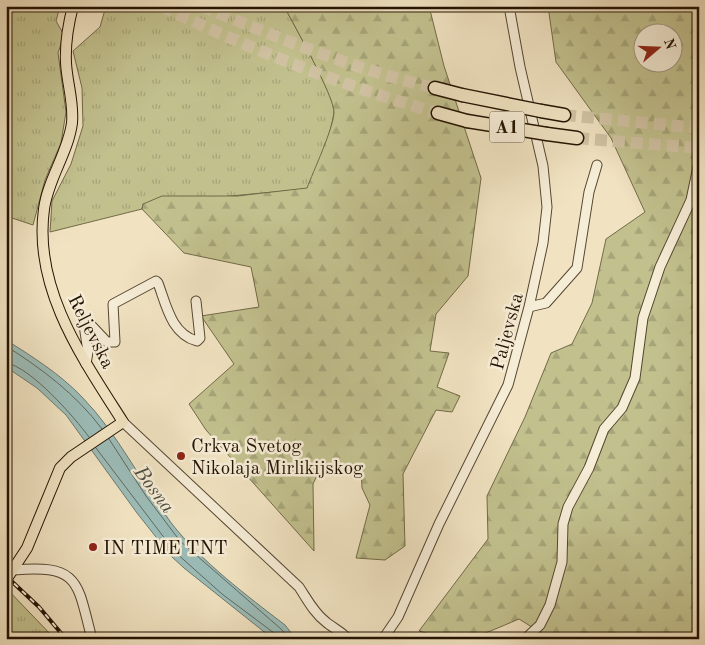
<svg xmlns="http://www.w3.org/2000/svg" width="705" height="645" viewBox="0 0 705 645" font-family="'Old Standard TT',serif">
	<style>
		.grass { fill: url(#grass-tufts); stroke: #726a48 }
		.forest { fill: url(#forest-firs); stroke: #726a48; fill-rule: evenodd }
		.water { fill: #9cbdb9; stroke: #6c796f }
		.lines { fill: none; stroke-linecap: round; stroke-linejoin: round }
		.shore { stroke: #60685d; stroke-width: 1 }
		.highway-tunnel { stroke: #d2c4a5; stroke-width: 12; stroke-dasharray: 12 6; stroke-linecap: butt }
		.minor-casing { stroke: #564631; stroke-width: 11 }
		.major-casing { stroke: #231201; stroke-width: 12 }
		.highway-casing { stroke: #231201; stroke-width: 15 }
		.minor { stroke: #f6edd7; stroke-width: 9 }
		.major { stroke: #f1e3c2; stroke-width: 10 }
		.highway { stroke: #f1e3c2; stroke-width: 12 }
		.rail-casing { stroke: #231201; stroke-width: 4 }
		.rail { stroke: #f6edd7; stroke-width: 2; stroke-dasharray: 5.5; stroke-linecap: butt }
		.highway-bridge-casing { stroke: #231201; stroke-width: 15; stroke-linecap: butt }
		.highway-bridge { stroke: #f1e3c2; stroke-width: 12 }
		.poi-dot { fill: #8f2418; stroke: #f6edd7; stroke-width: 2 }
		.labels { text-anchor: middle; stroke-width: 5; stroke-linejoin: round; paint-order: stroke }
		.shield { fill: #f6edd7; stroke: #625441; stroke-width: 1 }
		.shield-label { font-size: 18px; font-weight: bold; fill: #231201 }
		.street-label { font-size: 19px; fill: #231201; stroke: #f6edd7 }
		.poi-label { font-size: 19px; fill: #231201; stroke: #f6edd7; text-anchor: start }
		.water-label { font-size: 20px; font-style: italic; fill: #4d4e41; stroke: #f6edd7 }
	</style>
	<defs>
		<pattern id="grass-tufts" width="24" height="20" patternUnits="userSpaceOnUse" patternTransform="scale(1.25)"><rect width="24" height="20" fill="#c2c18e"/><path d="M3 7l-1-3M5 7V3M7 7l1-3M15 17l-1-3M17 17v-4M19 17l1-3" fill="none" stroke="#a6a579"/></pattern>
		<pattern id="forest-firs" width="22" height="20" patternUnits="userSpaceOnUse" patternTransform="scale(1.25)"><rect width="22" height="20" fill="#c2c18e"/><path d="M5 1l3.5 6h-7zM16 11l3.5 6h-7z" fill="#a6a579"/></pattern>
	</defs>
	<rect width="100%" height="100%" fill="#f1e3c2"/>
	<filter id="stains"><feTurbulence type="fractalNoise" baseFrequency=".004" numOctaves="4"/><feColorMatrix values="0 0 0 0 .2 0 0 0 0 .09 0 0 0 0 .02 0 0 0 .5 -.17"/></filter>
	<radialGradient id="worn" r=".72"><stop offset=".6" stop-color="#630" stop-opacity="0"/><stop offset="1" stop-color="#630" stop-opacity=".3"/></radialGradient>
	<!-- grass -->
	<path class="grass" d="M6,6h54l-4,15 8,14 -6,18 8,59 -5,31 -16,37 -12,45 -27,-9z
		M106,6h178c9,18 52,92 50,107 -4,26 -17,52 -27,76l-164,15 -1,5 -92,23 2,-31 19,-37 12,-38 -1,-38 -9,-37 27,-24z
		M6,588l49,51h-49z"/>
	<!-- forest -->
	<path class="forest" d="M284,6h145l15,60 37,112 -13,98 -32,38 -6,37 19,2 -12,34 23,9 -8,16 -16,-2 -33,64 2,72 -20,14 -29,-2 14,-53 -8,-17 -1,-22 -21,7 -16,-12 -11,23 1,67 -108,-121 -17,-26 45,-40 -33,-48 58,-9 -8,-40 -67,-14 -42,-44 1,-5 19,-8h75l70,-8c6,-16 27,-61 27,-76 0,-16 -40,-87 -50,-106z
		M548,6h151v633h-155l-1,-5 -24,-15c-43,18 -53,26 -100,12l69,-92 -1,-43 38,-79 26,-64 21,-9 20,-41 14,-64 39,-27 -34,-74 -55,-76zM642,32h30v30h-30z"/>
	<!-- water -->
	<path class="water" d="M6,340c27,17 54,34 76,57 36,37 59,85 90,127 29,37 75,72 113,101l11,14h-23l-89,-71 -13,-12 -34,-43 -71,-98 -29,-27 -31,-21z"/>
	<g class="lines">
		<!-- shore -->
		<path class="shore" d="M6,346c36,23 70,48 96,83
			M6,363c24,3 69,55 83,74
			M109,439l37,57 34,45 101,88 9,10
			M96,448l79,104 47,42 52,39 2,6"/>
		<!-- highway-tunnel -->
		<path class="highway-tunnel" d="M161,6c89,43 182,80 277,107
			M201,6c77,31 153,64 234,82
			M564,115l135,13
			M577,138l122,10"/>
		<defs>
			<path id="minor" d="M529,307l17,-4 31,-35 12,-76 8,-27
				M86,364l2,-12 -4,-27 6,-1 17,18h8l-2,-38 43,-23 2,2c8,21 13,51 39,58l3,-3 -4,-37
				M123,422l176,165c8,12 15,26 27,35 7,6 15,9 22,17
				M14,570c67,-6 63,13 78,69
				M383,639l15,-22 41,-93 69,-139 21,-78 14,-64 4,-36 -4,-41 -23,-99 -11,-61
				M525,639l15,-14 10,-20 12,-43 1,-38 5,-17 21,-39 15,-39 18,-21 13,-30 8,-60 17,-51 31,-67 8,-38"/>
			<path id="major" d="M6,580l21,-32 33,-80 11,-11 52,-35c-40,-63 -90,-133 -79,-213 4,-30 24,-56 28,-86 2,-21 -5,-40 -6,-60 -1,-20 2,-38 7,-57"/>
			<path id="highway" d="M435,88l27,7
				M541,111l23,4
				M438,113l29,8
				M547,134l30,4"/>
		</defs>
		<!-- minor casing -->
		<use href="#minor" class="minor-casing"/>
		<!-- major casing -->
		<use href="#major" class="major-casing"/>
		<!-- highway casing -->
		<use href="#highway" class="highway-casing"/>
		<!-- minor -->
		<use href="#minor" class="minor"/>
		<!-- major -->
		<use href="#major" class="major"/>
		<!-- highway -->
		<use href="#highway" class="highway"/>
		<defs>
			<path id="rail" d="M6,576l33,31 27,32"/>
		</defs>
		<!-- rail casing -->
		<use href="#rail" class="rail-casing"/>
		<!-- rail -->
		<use href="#rail" class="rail"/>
		<defs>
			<path id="highway-bridge" d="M462,95l79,16
				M467,121l80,13"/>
		</defs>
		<!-- highway-bridge casing -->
		<use href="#highway-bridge" class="highway-bridge-casing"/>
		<!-- highway-bridge -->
		<use href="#highway-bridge" class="highway-bridge"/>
	</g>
	<!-- markers -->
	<g class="poi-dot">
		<circle cx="181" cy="456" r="5"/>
		<circle cx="93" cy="547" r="5"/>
	</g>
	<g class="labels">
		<!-- shield labels -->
		<rect class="shield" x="489.5" y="111.5" width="35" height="31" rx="4"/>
		<g class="shield-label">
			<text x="507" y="133">A1</text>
		</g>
		<!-- street labels -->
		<g class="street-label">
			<text transform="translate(92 331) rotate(63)" y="7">Reljevska</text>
			<text transform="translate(506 331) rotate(-75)" y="7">Paljevska</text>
		</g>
		<!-- poi labels -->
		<g class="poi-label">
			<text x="191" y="452">Crkva Svetog<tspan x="191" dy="22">Nikolaja Mirlikijskog</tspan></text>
			<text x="103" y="554">IN TIME TNT</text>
		</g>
		<!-- water labels -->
		<g class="water-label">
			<text transform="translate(155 489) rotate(53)" y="7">Bosna</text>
		</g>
	</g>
	<!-- margin -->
	<rect width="705" height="645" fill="none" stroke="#f1e3c2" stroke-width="25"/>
	<rect x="8" y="8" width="690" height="630" fill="none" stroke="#231201" stroke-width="2.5"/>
	<rect x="12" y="12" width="680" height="620" fill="none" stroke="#231201"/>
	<!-- north arrow -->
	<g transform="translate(658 48) rotate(71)"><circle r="24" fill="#f6edd7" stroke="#a29581"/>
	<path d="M0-4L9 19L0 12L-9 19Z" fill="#8f2418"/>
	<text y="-8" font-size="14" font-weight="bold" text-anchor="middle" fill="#231201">N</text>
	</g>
	<rect width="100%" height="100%" filter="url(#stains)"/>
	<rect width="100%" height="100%" fill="url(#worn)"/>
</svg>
